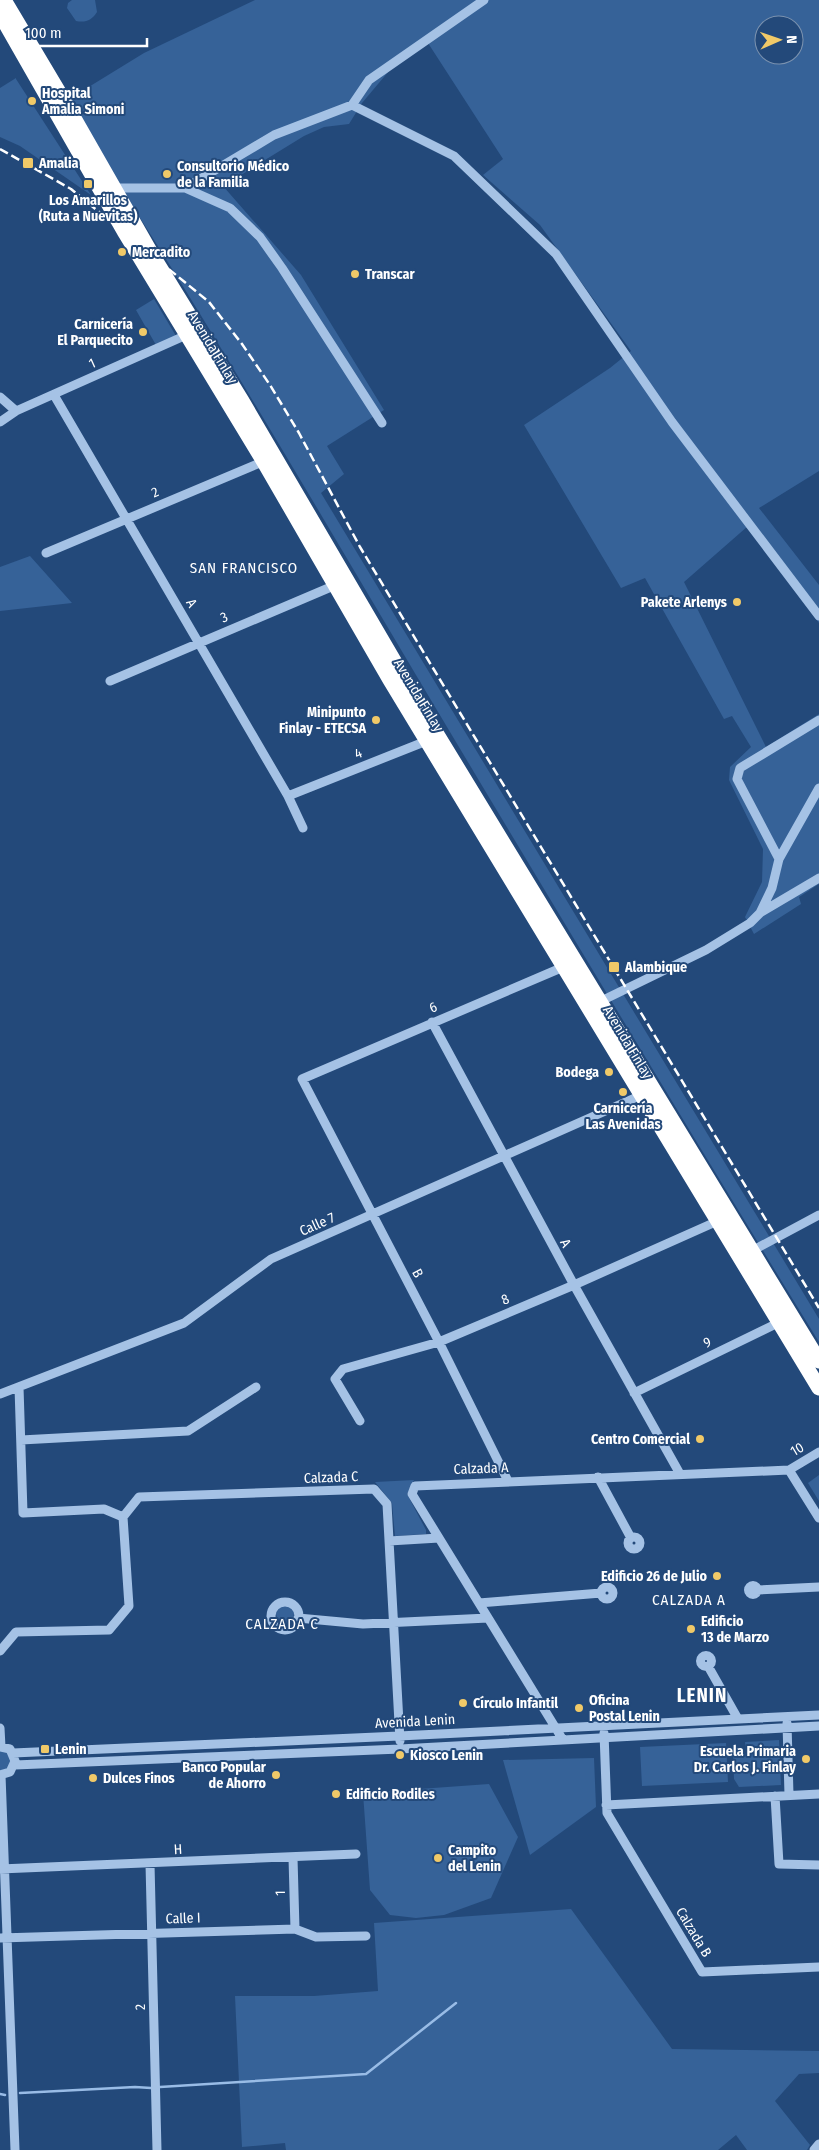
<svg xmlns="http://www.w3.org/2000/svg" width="819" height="2150" viewBox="0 0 819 2150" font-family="'Fira Sans Condensed',sans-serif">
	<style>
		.green { fill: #366298; fill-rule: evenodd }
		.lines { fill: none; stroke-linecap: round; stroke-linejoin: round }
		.stream { stroke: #99bce6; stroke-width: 2.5 }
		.minor { stroke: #a5c2e5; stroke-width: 9 }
		.highway { stroke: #fff; stroke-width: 15 }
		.rail { stroke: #fff; stroke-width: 2.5; stroke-dasharray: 9 4; stroke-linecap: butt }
		.poi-dot { fill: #f0c968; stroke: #23497a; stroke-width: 2 }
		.labels { text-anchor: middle; stroke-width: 4; stroke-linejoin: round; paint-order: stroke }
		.poi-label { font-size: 14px; font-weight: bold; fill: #fff; stroke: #23497a; text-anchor: start }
		.street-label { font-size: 14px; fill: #fff; stroke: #23497a }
		.neighbourhood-label { font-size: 15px; letter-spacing: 1px; fill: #fff; stroke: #23497a }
		.district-label { font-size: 19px; font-weight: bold; letter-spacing: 1px; fill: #fff; stroke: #23497a }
	</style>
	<rect width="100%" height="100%" fill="#23497a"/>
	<!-- green -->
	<path class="green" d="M72,0h23l2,12c-5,8 -11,11 -21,9l-9,-13 1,-5z
		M255,0h564v471l-60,37 60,77v38l-71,-97 -64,56 82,165 53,-33v170l-20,13 2,7 -47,30 -9,-17 17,-35 1,-33 -34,-69 1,-13 21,-20 -19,-31 -8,3 -79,-141 -24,10 -97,-163 86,-57 21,-17 -91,-126 -57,-50 20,-16 -75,-116 -39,28 -27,32 -13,21 -25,3 -20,9 -81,50 78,89 83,135 -57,36 17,28 -23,19 498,826v23c-136,-221 -270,-444 -403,-667 -114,-192 -226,-385 -350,-571l8,-8 70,-43zM764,25h30v30h-30z
		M16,78v1l75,116 -71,-49 -20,-9v-49z
		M154,299l22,37 -20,9 -20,-35z
		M30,556l42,47 -72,8v-44z
		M819,1475v26l-11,-18z
		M414,1480l-7,14 19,36v4l-31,2 -3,-33 -17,-21z
		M276 1614a9 9 0 1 1 18 0a9 9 0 1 1-18 0Z
		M779,1740l2,45 -42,2 -5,-8 -1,-25 13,-1 -1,-11z
		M726,1743l2,39 -86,4 -2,-39z
		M0,1749l4,1 8,6 -4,13 -8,2z
		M594,1758l2,49 -66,48 -27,-95z
		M489,1784l29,53 -27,61 -47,17 -28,3 -26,-3 -20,-25 -7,-97z
		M571,1909l101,140 147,2v22l-20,1 -24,27 35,44 -3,5h-60l-11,-15 -18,15h-432l-1,-7 -43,4 -7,-151h79l64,-5 -4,-68z"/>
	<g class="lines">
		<!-- stream -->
		<path class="stream" d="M160,2087l206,-13 90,-71
			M20,2093l115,-6 16,1
			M0,2094l5,1"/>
		<!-- minor -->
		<path class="minor" d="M352,105l17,-25 115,-80
			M111,188h74l89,-53 78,-30 102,51 102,98 116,168 147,194
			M185,188l45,20 30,29 22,31 100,155
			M54,395l234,401 15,32
			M0,397l16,14
			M0,422l16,-11 175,-78
			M46,553l221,-93
			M110,681l228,-97
			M288,796l141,-56
			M779,859l-42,-80 3,-11 79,-48
			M760,913l59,-35
			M597,1003l109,-53 44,-27 10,-10 12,-25 7,-29 40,-71
			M432,1022l142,263 106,189
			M748,1253l71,-38
			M19,1387l4,126 81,-4 19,8
			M634,1393l148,-72
			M0,1394l184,-71 87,-64 375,-166
			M360,1421l-25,-42 8,-10 96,-27 135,-57 146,-65
			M21,1440l167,-9 68,-44
			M789,1470l30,48
			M598,1477l33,61
			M508,1481l-69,-139 -137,-263 266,-114
			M628 1543a6 6 0 1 1 12 0a6 6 0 1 1-12 0Z
			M389,1541l50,-3
			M748.5 1590a4.5 4.5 0 1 1 9 0a4.5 4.5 0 1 1-9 0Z
			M601 1593a6 6 0 1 1 12 0a6 6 0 1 1-12 0Z
			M757,1590l62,-3
			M271 1616a14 14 0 1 1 28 0a14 14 0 1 1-28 0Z
			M479,1603l122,-10
			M298,1618l65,6 125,-6
			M0,1651l16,-19 93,-2 20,-24 -6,-89 16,-20 235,-8 13,15 13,237
			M700.5 1661a5.5 5.5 0 1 1 11 0a5.5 5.5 0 1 1-11 0Z
			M708,1666l30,53
			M787,1723l2,72
			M0,1728l1,19
			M604,1733l3,80 95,159 117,-5
			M563,1740l-151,-246 3,-8 374,-16 30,-18
			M0,1747l10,2 5,12 -5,11 -10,3
			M13,1753l386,-17 420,-21
			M15,1765l385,-16 419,-23
			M1,1775l14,375
			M775,1796l4,68 40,1
			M606,1805l213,-11
			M293,1858l2,71
			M150,1864l7,286
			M0,1869l356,-15
			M0,1938l295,-9 21,8 50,-1
			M814,2150l5,-6"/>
		<!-- highway -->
		<path class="highway" d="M4,0l62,104 85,149 91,148 196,335 381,625
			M0,14l124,217 140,231 126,218 429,708"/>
		<!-- rail -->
		<path class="rail" d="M0,149l71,40 138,113 33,42 28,41 29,48 61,114 459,761"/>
	</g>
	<!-- markers -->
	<g class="poi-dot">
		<circle cx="32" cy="101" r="5"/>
		<rect x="22" y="157" width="12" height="12" rx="2.5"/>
		<circle cx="167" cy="174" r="5"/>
		<rect x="83" y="179" width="10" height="10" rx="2.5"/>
		<circle cx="122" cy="252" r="5"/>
		<circle cx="355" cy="274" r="5"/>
		<circle cx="143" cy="332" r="5"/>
		<circle cx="737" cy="602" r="5"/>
		<circle cx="376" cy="720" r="5"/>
		<rect x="608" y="961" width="12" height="12" rx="2.5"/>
		<circle cx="609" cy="1072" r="5"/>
		<circle cx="623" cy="1092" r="5"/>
		<circle cx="700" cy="1439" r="5"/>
		<circle cx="717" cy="1576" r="5"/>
		<circle cx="691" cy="1629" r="5"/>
		<circle cx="463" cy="1703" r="5"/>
		<circle cx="579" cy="1708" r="5"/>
		<rect x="40" y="1744" width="10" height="10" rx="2.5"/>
		<circle cx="400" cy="1755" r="5"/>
		<circle cx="806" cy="1759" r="5"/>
		<circle cx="276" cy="1775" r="5"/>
		<circle cx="93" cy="1778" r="5"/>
		<circle cx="336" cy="1794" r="5"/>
		<circle cx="438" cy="1858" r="5"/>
	</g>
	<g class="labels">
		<!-- poi labels -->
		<g class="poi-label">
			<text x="42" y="98">Hospital<tspan x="42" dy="16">Amalia Simoni</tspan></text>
			<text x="39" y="168">Amalia</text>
			<text x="177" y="171">Consultorio Médico<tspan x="177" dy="16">de la Familia</tspan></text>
			<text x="88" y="205" text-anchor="middle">Los Amarillos<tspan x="88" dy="16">(Ruta a Nuevitas)</tspan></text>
			<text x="132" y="257">Mercadito</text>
			<text x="365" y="279">Transcar</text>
			<text x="133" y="329" text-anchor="end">Carnicería<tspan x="133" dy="16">El Parquecito</tspan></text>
			<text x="727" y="607" text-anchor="end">Pakete Arlenys</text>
			<text x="366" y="717" text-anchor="end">Minipunto<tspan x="366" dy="16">Finlay - ETECSA</tspan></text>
			<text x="625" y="972">Alambique</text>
			<text x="599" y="1077" text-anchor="end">Bodega</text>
			<text x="623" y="1113" text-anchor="middle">Carnicería<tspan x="623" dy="16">Las Avenidas</tspan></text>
			<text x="690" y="1444" text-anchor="end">Centro Comercial</text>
			<text x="707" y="1581" text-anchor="end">Edificio 26 de Julio</text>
			<text x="701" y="1626">Edificio<tspan x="701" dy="16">13 de Marzo</tspan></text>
			<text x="589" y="1705">Oficina<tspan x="589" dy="16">Postal Lenin</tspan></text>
			<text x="473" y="1708">Círculo Infantil</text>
			<text x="55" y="1754">Lenin</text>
			<text x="796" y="1756" text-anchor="end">Escuela Primaria<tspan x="796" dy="16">Dr. Carlos J. Finlay</tspan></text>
			<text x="410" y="1760">Kiosco Lenin</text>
			<text x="266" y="1772" text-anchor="end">Banco Popular<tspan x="266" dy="16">de Ahorro</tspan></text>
			<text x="103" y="1783">Dulces Finos</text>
			<text x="346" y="1799">Edificio Rodiles</text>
			<text x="448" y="1855">Campito<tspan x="448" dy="16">del Lenin</tspan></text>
		</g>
		<!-- street labels -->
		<g class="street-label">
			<text transform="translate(213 347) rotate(59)" y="5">Avenida Finlay</text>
			<text transform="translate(92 363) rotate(-24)" y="5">1</text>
			<text transform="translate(155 492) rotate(-23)" y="5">2</text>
			<text transform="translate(192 603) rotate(60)" y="5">A</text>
			<text transform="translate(224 617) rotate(-23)" y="5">3</text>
			<text transform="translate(419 695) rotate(59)" y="5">Avenida Finlay</text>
			<text transform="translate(358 753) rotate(-22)" y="5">4</text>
			<text transform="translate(433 1007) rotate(-23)" y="5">6</text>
			<text transform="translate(628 1042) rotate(59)" y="5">Avenida Finlay</text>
			<text transform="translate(317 1224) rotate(-24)" y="5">Calle 7</text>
			<text transform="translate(566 1243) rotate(62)" y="5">A</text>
			<text transform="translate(418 1273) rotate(62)" y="5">B</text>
			<text transform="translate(505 1299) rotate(-23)" y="5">8</text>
			<text transform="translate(707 1342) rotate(-26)" y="5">9</text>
			<text transform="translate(797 1449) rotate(-31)" y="5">10</text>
			<text transform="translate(481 1468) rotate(-2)" y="5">Calzada A</text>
			<text transform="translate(331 1477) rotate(-2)" y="5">Calzada C</text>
			<text transform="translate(415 1721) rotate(-3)" y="5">Avenida Lenin</text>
			<text transform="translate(178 1849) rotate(-3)" y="5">H</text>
			<text transform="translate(280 1893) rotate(-91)" y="5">1</text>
			<text transform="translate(183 1918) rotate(-2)" y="5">Calle I</text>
			<text transform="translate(694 1932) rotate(59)" y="5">Calzada B</text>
			<text transform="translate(140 2007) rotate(-91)" y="5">2</text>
		</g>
		<!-- neighbourhood labels -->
		<g class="neighbourhood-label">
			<text x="244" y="573">SAN FRANCISCO</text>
			<text x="689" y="1605">CALZADA A</text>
			<text x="282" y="1629">CALZADA C</text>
		</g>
		<!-- district labels -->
		<g class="district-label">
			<text x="702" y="1702">LENIN</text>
		</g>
	</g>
	<!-- north arrow -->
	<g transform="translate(779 40) rotate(88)"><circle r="24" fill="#23497a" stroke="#7b92af"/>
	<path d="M0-4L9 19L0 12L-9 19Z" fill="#f0c968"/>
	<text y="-8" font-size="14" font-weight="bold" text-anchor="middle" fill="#ffffff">N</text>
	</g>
	<!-- scale -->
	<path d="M18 38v8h129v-8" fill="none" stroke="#ffffff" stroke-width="2.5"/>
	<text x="25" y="38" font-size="15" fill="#ffffff" stroke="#23497a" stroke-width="4" paint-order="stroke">100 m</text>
</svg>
